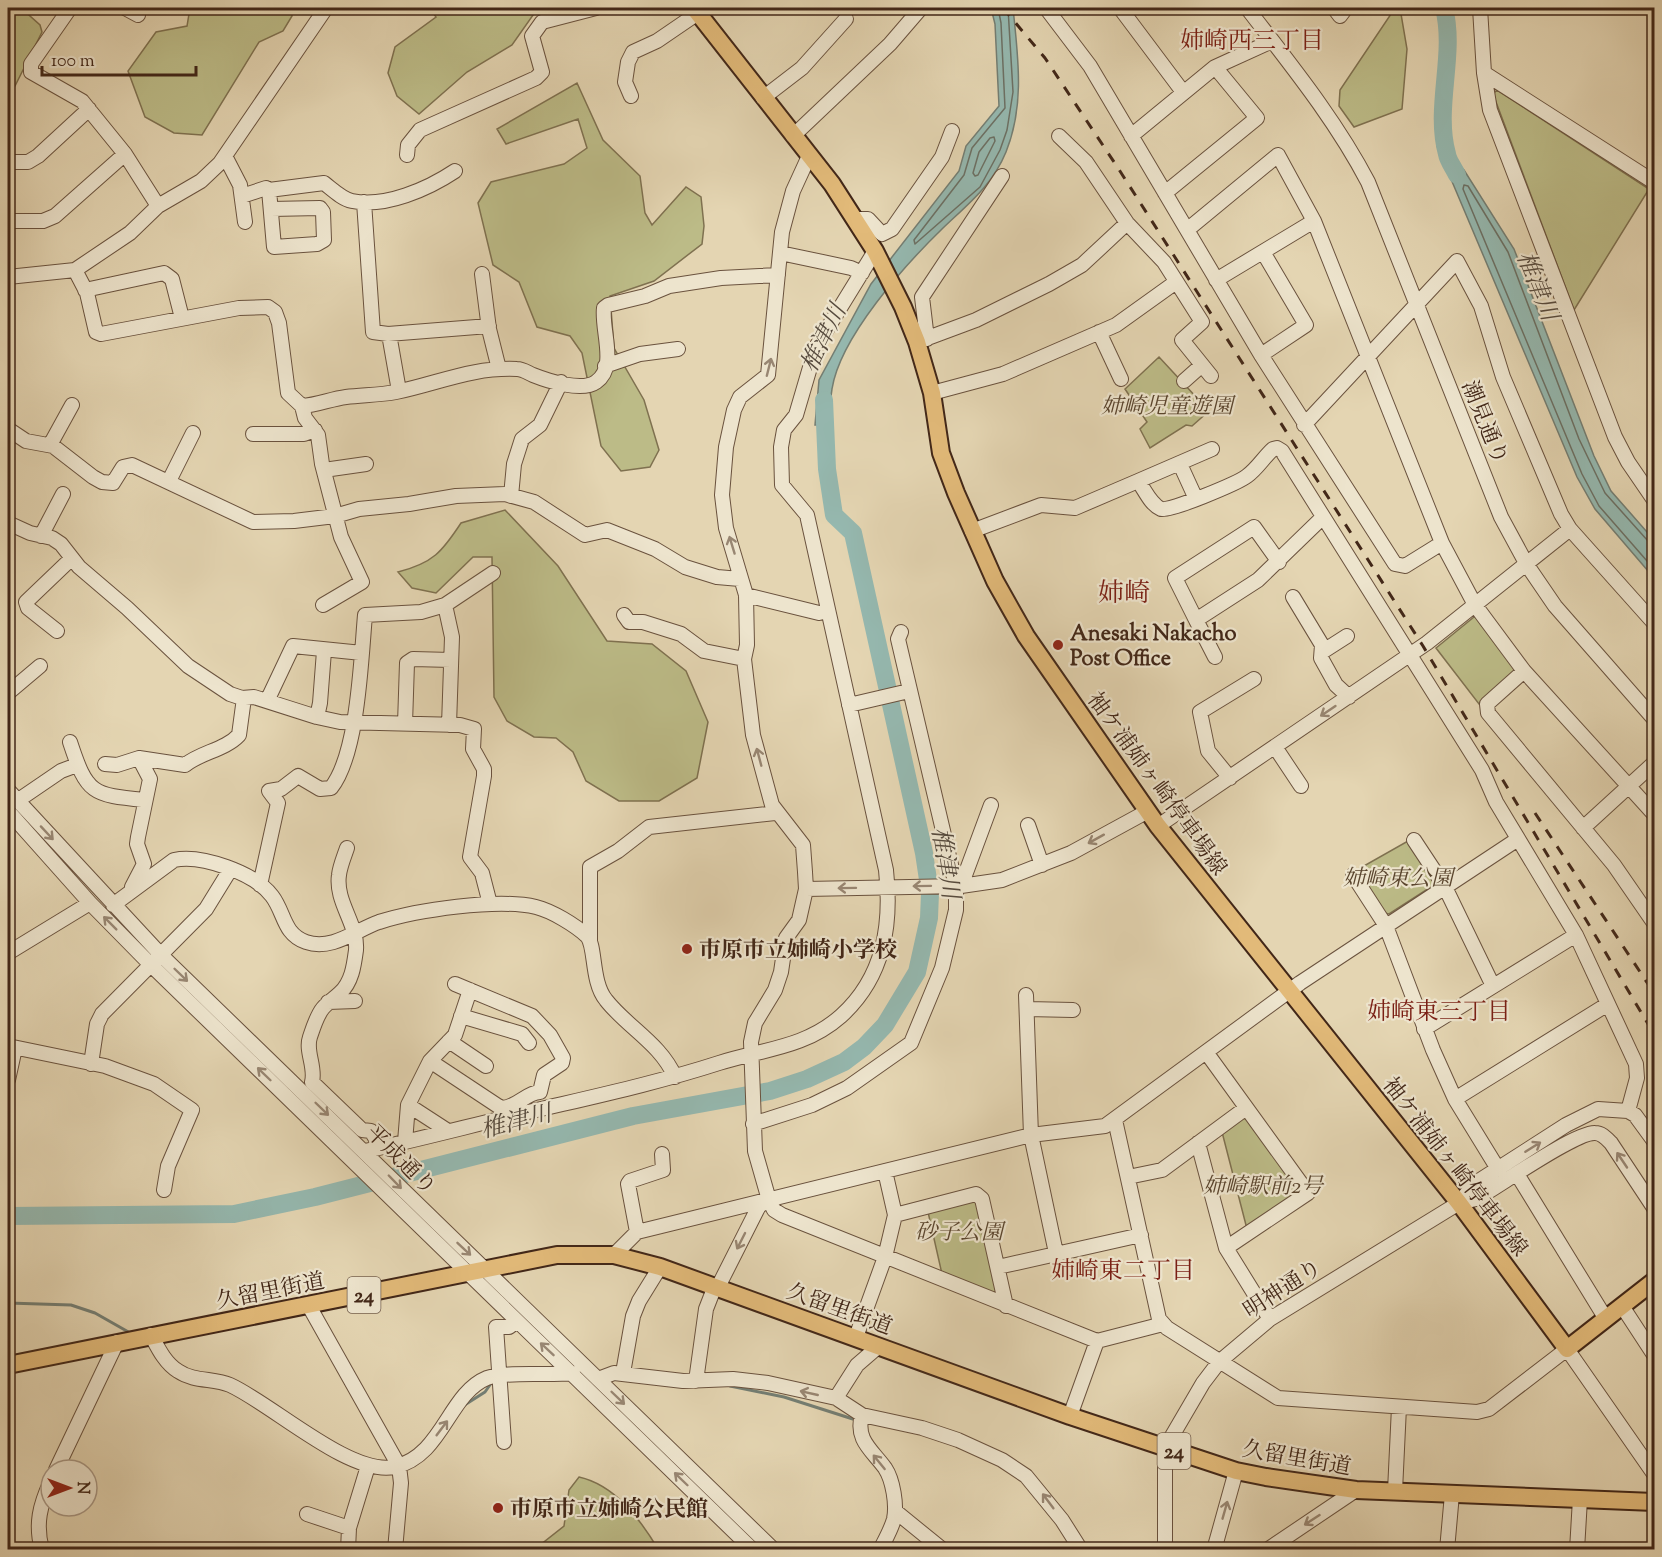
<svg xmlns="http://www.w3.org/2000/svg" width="1662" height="1557" viewBox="0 0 1662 1557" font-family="'Sorts Mill Goudy','Noto Serif JP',serif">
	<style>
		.green { fill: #bcbb87; stroke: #7f7150; stroke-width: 1.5 }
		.water { fill: #95b8af; stroke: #747e73; stroke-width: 1.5 }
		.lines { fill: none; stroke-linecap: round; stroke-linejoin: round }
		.shore { stroke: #6c7064; stroke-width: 1.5 }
		.stream { stroke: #747e73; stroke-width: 3 }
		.river { stroke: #95b8af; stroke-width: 18 }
		.minor-casing { stroke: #6a523e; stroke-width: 16 }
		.major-casing { stroke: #422718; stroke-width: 20 }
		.minor { stroke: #ede4cd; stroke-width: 14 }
		.major { stroke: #e2ba79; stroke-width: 16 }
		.rail { stroke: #422718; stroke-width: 3; stroke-dasharray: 10 10; stroke-linecap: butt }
		.oneway { stroke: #988672 }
		.poi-dot { fill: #8f2418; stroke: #ede4cd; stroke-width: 2 }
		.labels { text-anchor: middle; stroke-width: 4.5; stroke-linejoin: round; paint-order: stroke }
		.shield { fill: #ede4cd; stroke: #75604e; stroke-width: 1.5 }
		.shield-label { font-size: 21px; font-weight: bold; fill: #422718 }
		.park-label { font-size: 22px; font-style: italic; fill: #5a452e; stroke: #ede4cd }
		.street-label { font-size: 22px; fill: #422718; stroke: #ede4cd }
		.poi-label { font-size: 22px; font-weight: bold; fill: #422718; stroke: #ede4cd; text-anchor: start }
		.neighbourhood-label { font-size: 24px; fill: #7a1f14; stroke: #ede4cd }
		.water-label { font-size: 24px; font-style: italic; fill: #574b3e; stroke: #ede4cd }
		.quarter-label { font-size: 26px; fill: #7a1f14; stroke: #ede4cd }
	</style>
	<rect width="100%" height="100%" fill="#e4d5b2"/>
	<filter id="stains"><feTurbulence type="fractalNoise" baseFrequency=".00333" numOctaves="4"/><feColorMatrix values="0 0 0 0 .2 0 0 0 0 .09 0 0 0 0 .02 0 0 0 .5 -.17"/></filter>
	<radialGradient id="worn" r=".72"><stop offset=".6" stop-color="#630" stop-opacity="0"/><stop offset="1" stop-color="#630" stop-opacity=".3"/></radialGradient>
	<!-- green -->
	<path class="green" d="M8,8h13l19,17 2,7 -27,54 -7,4z
		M190,8h102v8l-9,15 -24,11 -57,93 -28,-2 -29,-16 -17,-46 28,-39 31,-6z
		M430,8h108l-26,37 -45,27 -48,42 -22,-18 -9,-23 7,-26 41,-30z
		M1395,8h5l7,41 -5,60 -48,18 -15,-21 1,-16z
		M577,83l26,57 37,36 5,37 7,12 34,-38 15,10 3,29 -2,18 -48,37 -44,15 4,52 30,52 15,50 -9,17 -29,4 -20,-25 -19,-93 -12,-17 -33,-9 -18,-45 -26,-17 -15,-62 13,-21 73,-18 23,-16 -9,-29 -72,25 -9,-15z
		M1497,90l152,99 -75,121 -81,-216z
		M1159,357l50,54 -17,15 -6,-1 -36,23 -10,-19 7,-7 -22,-33z
		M505,510l53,56 49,75 45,3 34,27 22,51 -11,56 -38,23h-40l-33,-20 -13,-29 -17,-14 -22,-1 -27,-16 -13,-24 -2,-140h-19l-37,36 -24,-5 -14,-16c35,-9 44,-20 63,-49z
		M1474,617h4l36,50v5l-35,32 -43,-56z
		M1408,841l26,38v6l-45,29 -5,-1 -29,-42z
		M1243,1116l4,1 54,72 -54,40 -25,-97z
		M974,1200l5,2 20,91 -4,3 -53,-22 -14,-62z
		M579,1477c36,8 61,42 79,72h-123l29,-23 5,-36z"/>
	<!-- water -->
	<path class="water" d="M991,8h22c5,49 12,97 -7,144 -14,34 -38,52 -64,77 -37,36 -102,108 -110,160 -2,11 -2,24 -2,36h-15l4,-45 52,-96 88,-113 7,-25 33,-40 -4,-82z
		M1437,146l27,24 50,79 80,207 17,35 43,49v38l-59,-69 -18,-32z"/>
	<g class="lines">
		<!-- shore -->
		<path class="shore" d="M998,8l3,15 4,85 -33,40 -8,27 -50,65 1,4 65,-57 20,-37 7,-20 6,-38 -5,-84
			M994,137l1,4 -17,34 -3,1 -2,-3 6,-21 11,-14z
			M1654,543l-6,-2 -43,-48 -26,-54 -71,-187 -40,-66 -4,-1 -1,4 119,285 17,32 55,63"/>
		<!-- stream -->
		<path class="stream" d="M8,1303l63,2 24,8 37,21
			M730,1386l54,11 72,23
			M463,1406l22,-14 7,-10"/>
		<!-- river -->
		<path class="river" d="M1444,8c12,47 -10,99 3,146 1,7 7,14 10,21
			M8,1216l226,-2 81,-17 318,-81 137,-25 37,-12 37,-17 20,-15 21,-22 32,-53 12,-54 1,-25 -6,-40 -71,-320 -19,-18 -7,-46 -3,-69"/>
		<defs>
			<path id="minor" d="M70,8l-39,56v8l51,29 43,53 33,52
				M125,8l13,7
				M1046,8l44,58 171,289 134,209 10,2 37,-23
				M1120,8l63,84
				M1247,8c43,56 88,111 121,174l133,335 26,48 28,41 99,113
				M1334,8l6,8 6,-8
				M1480,8l4,65 6,37 125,327 13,25 26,38
				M1484,73l170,109
				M631,96l-6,-14 3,-20 5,-10 24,-11 41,-28
				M763,98l39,-30 44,-49
				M793,136l97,-92 31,-36
				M1059,136l27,26 41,61 37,39 38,60 -20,18 29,36
				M1131,136l84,-69 57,-26
				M407,155l1,-10 12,-15 116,-52 6,-6 -10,-36 10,-14 54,-14
				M225,156l15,29 5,37
				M809,156l-16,35 -11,41 -14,143 -28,22 -6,13 -8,37 -4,48 4,33 20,67 1,50 -3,14 9,76 19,70 31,40 2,27 1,17 -7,31 -13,18 -5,34 -6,18 -20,33 -4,19 4,109 14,49 5,10 8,5 315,126 66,-17
				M8,162h20l10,-6 51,-47
				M269,190l55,-7c8,6 18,16 28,18 33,7 76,-12 103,-30
				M1165,193l92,-75 -42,-51
				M242,196l24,-8 3,2 5,57 43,-3 7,-4 -1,-28 -3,-4 -49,1
				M364,202l9,130 15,2 101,-8
				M856,219h12l14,15 10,-5 50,-72 10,-26
				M8,221h35l12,-5 70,-62
				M1187,230l91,-75 36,66 128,322 33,62 49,66 130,143
				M780,253l71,15 11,5
				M75,270l12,23 9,39 5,2 138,-26 29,-1 7,5 4,11 9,70 14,13c15,-1 29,-7 44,-9 17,-2 34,-2 50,-5 43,-9 76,-25 121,-23 6,0 11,4 16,6 15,6 49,17 63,7 22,-15 5,-52 8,-74l4,-3 37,-9 24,-10 52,-8 57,-3
				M482,274l7,55 10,40
				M8,277l67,-7 55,-37 28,-27 43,-25 19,-18 106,-155
				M1216,280l98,-59
				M85,290l79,-17 8,6 10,39
				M1099,332l22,47
				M389,334l10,57
				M927,339l-5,-42 80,-121
				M917,342l59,-22 73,-36 33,-19 45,-42
				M1261,355l45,-30 -43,-73
				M605,366l35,-12 38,-5
				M1184,381l18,-16
				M932,393l71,-19 113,-49 60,-43
				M302,406l3,12 13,17 4,29 19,73 21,45 -39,23
				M1304,425l153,-164 24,45 22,71 58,137 9,15 84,94
				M8,429l18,12 27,5 40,31 9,5 11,1 10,-16 9,-2 121,57 41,-1 41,-5 24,-7 50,-5 47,-8 49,-2 29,8 51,33 22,-5 48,19 30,18 32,10 23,2
				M253,434h51l11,-4
				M50,445l22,-40
				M1180,464l16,35
				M324,470l42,-6
				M169,481l24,-48
				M1138,481l74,-32
				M511,496l3,-32 8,-25 18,-14 21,-43
				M8,523l22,10 22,5 9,6 18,23 48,41 61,58 42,28 12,4 12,-1 63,20 23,5 120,3 14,4 -1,20 11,20v7l-14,81 12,16 8,31
				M972,531l69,-26 34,3 63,-27c7,9 12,23 23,28 8,3 77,-26 86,-33 10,-7 17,-19 26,-27l4,-1 5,3 200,319 14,32 80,133 60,129 1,14 -9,33
				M41,536l22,-42
				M746,595l73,18 9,-2
				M1293,597l29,48 -1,13 15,27 13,12
				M445,605l7,32 -3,88
				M624,615l5,7h14l38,12 23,17 40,8
				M1196,620l-21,-42 79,-51 25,35
				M57,631l-29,-23 -2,-6 46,-44
				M1322,652l25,-16
				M1215,657l-19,-37 62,-40 65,-63
				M1524,671l-37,33 1,9 126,152 40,58
				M8,693l32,-27
				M267,701l26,-55 69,7
				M849,705l60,-14
				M317,717l3,-14 4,-52
				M405,724l2,-61 6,-4 38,1
				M70,742c17,52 22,53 75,58
				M1275,747l26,39
				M105,764l12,1 22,-7 46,7c16,-13 40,-15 54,-30l5,-37
				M1230,778l-22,-27 -8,-39 54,-33
				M8,790l153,165 613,595
				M17,801l44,-30 16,-6
				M8,811l82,92 61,62 602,585
				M1028,825l14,40
				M1158,826l269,-183 143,-114
				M1583,828l71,-65
				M1414,840l31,47 48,99
				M347,848c-3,9 -7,18 -8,27 -4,27 19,49 17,75 -2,15 -4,32 -16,43 -5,5 -12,9 -17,15 -6,7 -10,20 -13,29 -5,14 6,30 2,45l50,48 9,1 10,16
				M1353,875l33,51 47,124 22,49 43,70
				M260,885l18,-82 -9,-12 12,-2 17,-13 22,13 11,-1c27,-34 30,-128 34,-173l56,-3 24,-7 48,-32
				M961,886l30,-81
				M132,887l12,-23 -7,-20 1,-7 12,-58 -11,-21
				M806,889l155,-3 41,-6 69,-27 77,-42
				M113,905l61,-45c27,-6 81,13 98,36 13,17 11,38 34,46 26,9 50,-12 73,-20 38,-12 118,-24 157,-15 16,4 39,18 51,29 9,10 4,46 19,64 21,27 55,44 69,77
				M590,941v-74l28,-16 31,-24 126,-14
				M8,953l82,-50
				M1026,995l5,140 25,118
				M328,1002l27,-1
				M1027,1009l46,1
				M461,1016l61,18 7,9
				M1424,1029l152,-94
				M449,1041l37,25
				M8,1046l97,20 49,18 38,26 -24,56 -4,24
				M1206,1052l102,141 -82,55
				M430,1061l71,47c16,0 24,-15 39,-16l4,-17 18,-12 1,-5 -13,-23 -18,-19 -77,-32
				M91,1064l6,-40 5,-10 104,-105 24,-39
				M8,1080l7,-32
				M1455,1099l153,-95
				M408,1105l40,26
				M1115,1120l44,199 8,9 111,70 199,14 12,-3 78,-60 87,125
				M753,1124l59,-19 35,-17 64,-45 31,-75 14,-58v-24l-58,-247 3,-7
				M1654,1141l-19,-26 -7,-4 -30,-2 -32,16 -92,59 -15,19 17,-4c22,-12 99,-67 119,-66 7,0 11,5 16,10l43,65
				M405,1142l3,-37 22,-44 25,-26 15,-45
				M1198,1143l28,105 44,71
				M365,1151c52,-11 104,-25 155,-37 67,-16 134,-30 199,-51 44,-14 86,-15 122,-47 43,-39 51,-91 45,-146l-79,-355 -25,-30 -1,-38 3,-17 12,-15 20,-68 59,-96
				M1517,1174l89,145
				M1128,1177l34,-7 84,-62
				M895,1215l81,-21 6,5 24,107
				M637,1232l-9,-48 2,-3 33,-11 -1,-16
				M614,1255l23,-23 394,-97 74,-9 195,-143 218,-144
				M998,1267l143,-32
				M718,1287l41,-81 9,-5
				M309,1306l90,160 2,17 -6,67
				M1622,1306l32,49
				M151,1335c7,13 14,28 27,36 16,11 36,7 52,14 42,19 120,91 164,82 49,-11 54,-73 93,-89 17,-7 63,-2 86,-5
				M856,1337l29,-80 10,-42 -10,-44
				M623,1373l10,-57 6,-15 21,-34
				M598,1379l16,-6 69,8 50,-2 35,4 68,15 26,17 60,13 36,12 44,20 24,16 36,44 19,30
				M696,1381l10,-72 9,-23
				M836,1398l21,-33 22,-19
				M862,1415c-7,25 10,35 23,53 8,12 12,37 9,51 -3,11 -9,21 -14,31
				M1070,1416l27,-75
				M504,1442l-8,-115h13l8,-6
				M56,1470l61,-128
				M1395,1491l4,-84
				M895,1511l48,39
				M307,1514l42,14
				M42,1550c-7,-26 -2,-45 9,-69
				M348,1550l1,-22 19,-62
				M1165,1550v-102l38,-65 16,-21 51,-43 189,-116
				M1214,1550l22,-79
				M1267,1550l89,-60
				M1447,1550l5,-56
				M1577,1550l3,-51"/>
			<path id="major" d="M694,8l138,176 43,67 28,56 14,35 15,51 9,60 15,40 39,88 31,55 132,190 301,377 108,146 87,-68
				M8,1365l549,-110h57l46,12 410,149 166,55 30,6 90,13 298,12"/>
		</defs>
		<!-- minor casing -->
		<use href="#minor" class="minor-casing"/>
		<!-- major casing -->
		<use href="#major" class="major-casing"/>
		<!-- minor -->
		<use href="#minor" class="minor"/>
		<!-- major -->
		<use href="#major" class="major"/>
		<!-- rail -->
		<path class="rail" d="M1003,8l42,50 73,110 305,478 231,388
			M1535,813l119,180"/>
	</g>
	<!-- one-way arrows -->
	<defs><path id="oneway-shaft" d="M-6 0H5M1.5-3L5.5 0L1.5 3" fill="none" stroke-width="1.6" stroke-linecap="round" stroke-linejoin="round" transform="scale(1.5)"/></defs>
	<g class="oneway">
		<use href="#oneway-shaft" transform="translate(769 367) rotate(-76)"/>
		<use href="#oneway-shaft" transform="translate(732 545) rotate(-107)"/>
		<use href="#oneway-shaft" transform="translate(1328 711) rotate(146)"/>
		<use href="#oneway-shaft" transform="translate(759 757) rotate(-105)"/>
		<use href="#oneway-shaft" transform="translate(47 833) rotate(47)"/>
		<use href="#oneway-shaft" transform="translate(1096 839) rotate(151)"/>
		<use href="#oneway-shaft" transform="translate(922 886) rotate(179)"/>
		<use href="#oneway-shaft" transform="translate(847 888) rotate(179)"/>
		<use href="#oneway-shaft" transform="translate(110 923) rotate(-135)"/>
		<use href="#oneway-shaft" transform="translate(181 975) rotate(44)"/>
		<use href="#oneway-shaft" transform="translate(264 1074) rotate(-136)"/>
		<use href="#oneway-shaft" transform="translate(322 1109) rotate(44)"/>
		<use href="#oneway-shaft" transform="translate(1533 1147) rotate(-32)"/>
		<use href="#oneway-shaft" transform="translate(1622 1160) rotate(-124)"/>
		<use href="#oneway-shaft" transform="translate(395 1182) rotate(46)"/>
		<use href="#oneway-shaft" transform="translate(741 1241) rotate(117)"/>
		<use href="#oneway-shaft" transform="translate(464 1249) rotate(43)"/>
		<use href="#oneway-shaft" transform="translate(547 1349) rotate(-137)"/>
		<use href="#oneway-shaft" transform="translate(809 1393) rotate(-167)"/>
		<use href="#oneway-shaft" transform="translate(618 1398) rotate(44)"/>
		<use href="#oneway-shaft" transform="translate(442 1428) rotate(-53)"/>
		<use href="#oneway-shaft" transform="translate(879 1462) rotate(-129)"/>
		<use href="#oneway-shaft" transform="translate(681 1479) rotate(-136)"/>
		<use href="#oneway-shaft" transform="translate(1048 1501) rotate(-127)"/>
		<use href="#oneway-shaft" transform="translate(1225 1510) rotate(-74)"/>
		<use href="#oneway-shaft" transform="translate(1312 1520) rotate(147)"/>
	</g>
	<!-- markers -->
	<g class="poi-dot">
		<circle cx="1058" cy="645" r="6"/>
		<circle cx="687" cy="949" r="6"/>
		<circle cx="498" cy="1508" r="6"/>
	</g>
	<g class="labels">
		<!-- shield labels -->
		<g class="shield">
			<rect x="347.5" y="1277" width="33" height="36" rx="4.5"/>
			<rect x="1157.5" y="1433" width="33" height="36" rx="4.5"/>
		</g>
		<g class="shield-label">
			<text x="364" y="1302">24</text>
			<text x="1174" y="1458">24</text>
		</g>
		<!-- park labels -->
		<g class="park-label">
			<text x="1167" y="413">姉崎児童遊園</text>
			<text x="1398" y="885">姉崎東公園</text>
			<text x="1263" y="1193">姉崎駅前2号</text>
			<text x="959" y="1239">砂子公園</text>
		</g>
		<!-- street labels -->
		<g class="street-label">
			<text transform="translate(1486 422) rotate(68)" y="8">潮見通り</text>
			<text transform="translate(1158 783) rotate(54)" y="8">袖ケ浦姉ヶ崎停車場線</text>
			<text transform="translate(402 1159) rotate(45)" y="8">平成通り</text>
			<text transform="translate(1456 1166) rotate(52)" y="8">袖ケ浦姉ヶ崎停車場線</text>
			<text transform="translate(1282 1288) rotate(-33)" y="8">明神通り</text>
			<text transform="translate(270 1290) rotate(-11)" y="8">久留里街道</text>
			<text transform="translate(840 1308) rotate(20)" y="8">久留里街道</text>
			<text transform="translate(1297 1457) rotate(10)" y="8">久留里街道</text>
		</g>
		<!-- poi labels -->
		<g class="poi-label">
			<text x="1070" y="640">Anesaki Nakacho<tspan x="1070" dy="25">Post Office</tspan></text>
			<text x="699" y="957">市原市立姉崎小学校</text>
			<text x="510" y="1516">市原市立姉崎公民館</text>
		</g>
		<!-- neighbourhood labels -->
		<g class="neighbourhood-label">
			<text x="1252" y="48">姉崎西三丁目</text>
			<text x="1439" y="1019">姉崎東三丁目</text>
			<text x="1123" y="1278">姉崎東二丁目</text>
		</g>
		<!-- water labels -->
		<g class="water-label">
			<text transform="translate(1538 286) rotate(68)" y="8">椎津川</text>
			<text transform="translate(823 338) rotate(-64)" y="8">椎津川</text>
			<text transform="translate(946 863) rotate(81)" y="8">椎津川</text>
			<text transform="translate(516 1121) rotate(-14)" y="8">椎津川</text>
		</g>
		<!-- quarter labels -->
		<g class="quarter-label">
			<text x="1124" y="601">姉崎</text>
		</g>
	</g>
	<!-- margin -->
	<rect width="1662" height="1557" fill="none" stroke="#e4d5b2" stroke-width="30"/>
	<rect x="9" y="9" width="1644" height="1539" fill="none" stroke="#422718" stroke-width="3"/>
	<rect x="15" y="15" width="1632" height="1527" fill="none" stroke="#422718" stroke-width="1.5"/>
	<!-- north arrow -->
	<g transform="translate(69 1488) rotate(90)"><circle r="28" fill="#ede4cd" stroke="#a99885" stroke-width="1.5"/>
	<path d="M0-4.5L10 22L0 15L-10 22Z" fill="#8f2418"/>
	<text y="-9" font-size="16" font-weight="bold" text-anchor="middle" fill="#422718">N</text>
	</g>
	<!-- scale -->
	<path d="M42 66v9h154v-9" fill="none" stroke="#422718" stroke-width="3"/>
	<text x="51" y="66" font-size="18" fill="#422718" stroke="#ede4cd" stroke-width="4.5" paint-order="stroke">100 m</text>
	<rect width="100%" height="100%" filter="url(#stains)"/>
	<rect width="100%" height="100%" fill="url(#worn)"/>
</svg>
